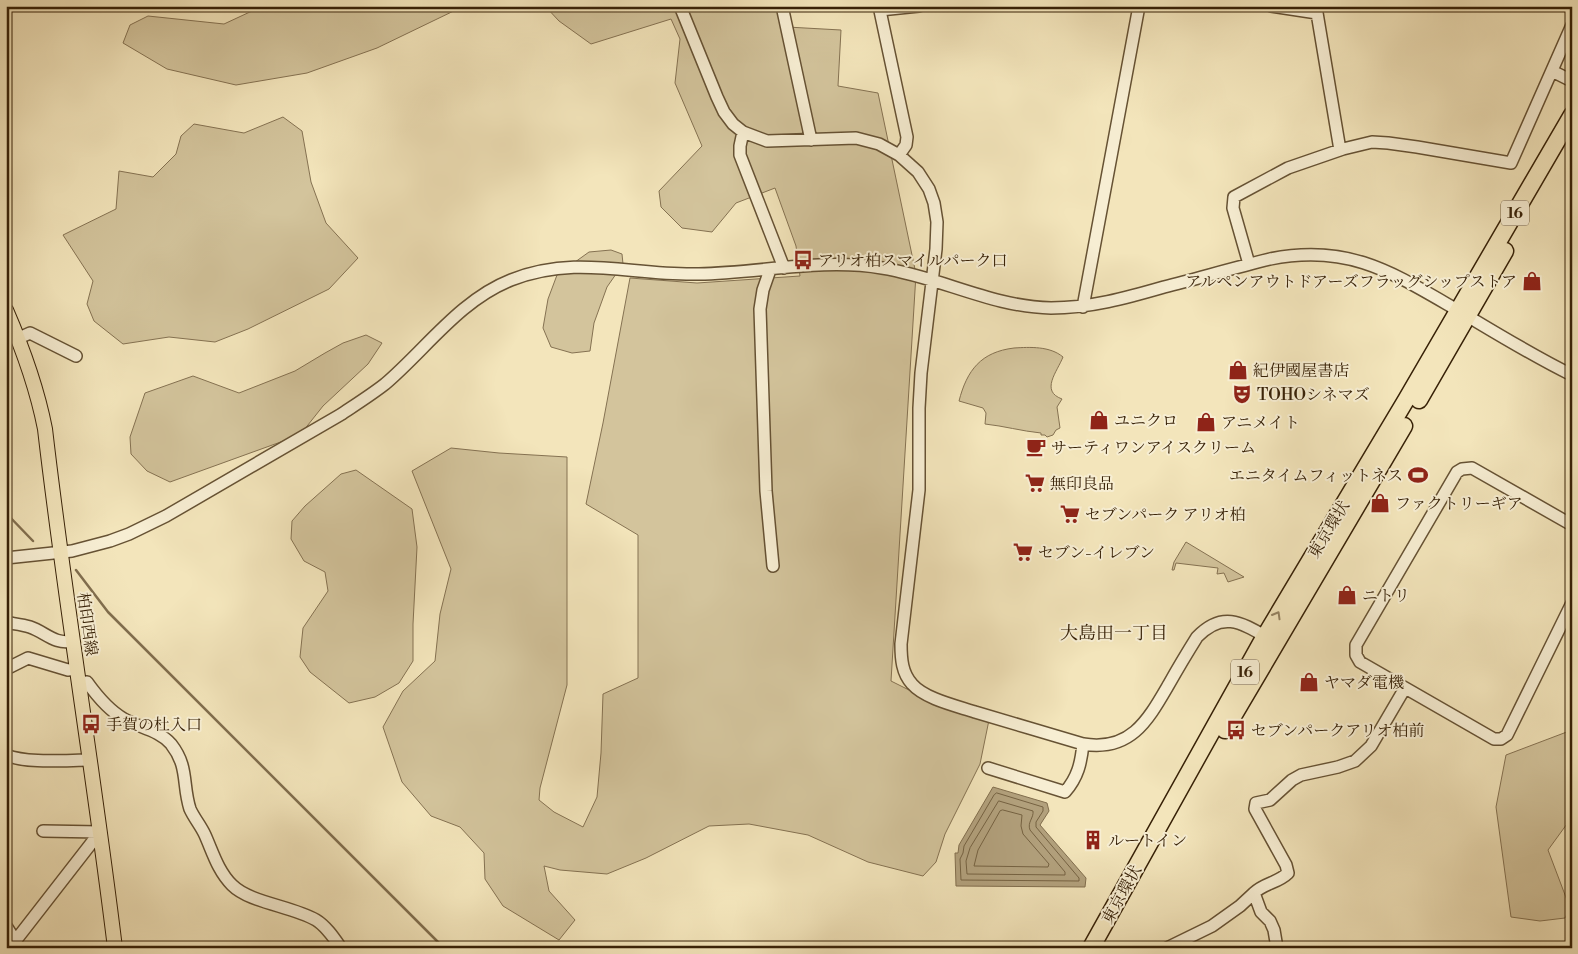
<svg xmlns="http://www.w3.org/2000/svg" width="1578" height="954" viewBox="0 0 1578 954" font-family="'Libre Bodoni','Noto Serif JP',serif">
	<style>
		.green { fill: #d3c49c; stroke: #857252 }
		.water { fill: #b3a27e; stroke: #816e4e }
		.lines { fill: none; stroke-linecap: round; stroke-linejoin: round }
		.shore { stroke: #756242; stroke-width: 1 }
		.stream { stroke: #816e4e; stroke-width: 2.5 }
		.minor-casing { stroke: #665234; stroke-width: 14 }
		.major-casing { stroke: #372107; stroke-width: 16 }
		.highway-casing { stroke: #372107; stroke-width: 19 }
		.minor { stroke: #f7eed3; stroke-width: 11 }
		.major { stroke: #f3e5bb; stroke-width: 14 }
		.highway { stroke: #f3e5bb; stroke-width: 16 }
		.oneway { stroke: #958361 }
		.labels { text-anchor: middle; stroke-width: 4; stroke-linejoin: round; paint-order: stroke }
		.shield { fill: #f7eed3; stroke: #715e44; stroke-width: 1 }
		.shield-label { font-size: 15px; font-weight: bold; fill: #372107 }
		.poi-label { font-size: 16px; fill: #372107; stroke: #f7eed3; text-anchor: start }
		.street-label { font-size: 16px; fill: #372107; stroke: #f7eed3 }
		.neighbourhood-label { font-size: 18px; fill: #372107; stroke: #f7eed3 }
	</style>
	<rect width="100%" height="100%" fill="#f3e5bb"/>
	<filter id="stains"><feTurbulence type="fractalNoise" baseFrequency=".004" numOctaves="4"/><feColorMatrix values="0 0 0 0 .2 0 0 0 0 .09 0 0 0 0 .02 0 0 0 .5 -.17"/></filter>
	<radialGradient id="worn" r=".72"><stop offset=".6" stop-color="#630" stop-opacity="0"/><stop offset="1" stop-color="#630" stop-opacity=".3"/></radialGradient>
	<!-- green -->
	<path class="green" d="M251,6h213l-87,42 -70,25 -71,12 -69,-16 -44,-26 7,-18 18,-9 76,8 28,-13z
		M545,6h241l1,21 54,3 -3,56 40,7 38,181 -25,407 42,21 56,18 -9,44 -35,70 -9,28 -13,14 -55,-14 -60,-27 -59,-11 -40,2 -63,32 -39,16 -47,-4 -16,-4 5,25 26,29 -16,20 -56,-34 -18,-27 -1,-26 -24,-26 -29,-11 -29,-34 -19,-55 20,-36 32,-30 5,-47 11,-45 -39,-98 39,-23 48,5 68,4v228l-27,103 -1,12 15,12 29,15 14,-30 4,-44 2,-59 35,-16v-143l-52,-31 17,-81 27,-145 67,5 103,-7 -4,-30 -21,-58 -39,15 -24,29 -30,-4 -21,-21 -2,-16 43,-45 -27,-63 5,-44 -9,-20 -80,25 -32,-23z
		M283,117l19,14 9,51 15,41 32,35 -29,31 -81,40 -33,13 -46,-5 -46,7 -29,-23 -7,-17 6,-23 -30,-46 53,-26 3,-38 34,6 23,-23 5,-18 13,-12 50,9z
		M611,250l11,4 1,10 -16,23 -13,36 -4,28 -18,2 -21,-6 -8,-19 5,-29 9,-24 32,-23z
		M366,335l16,8 -14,21 -45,42 -23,29 -130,47 -23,-11 -16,-17 -1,-17 15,-44 48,-17 46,17 56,-22 30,-18 18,-10z
		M1014,348c16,-1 36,-2 49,9 -6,15 -23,34 -1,42l-5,8 3,21 -4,2 -3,5 -6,2 -2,-2h-4v-2c-20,-2 -37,-7 -56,-9l1,-11 -3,-5 -24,-7c8,-31 22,-49 55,-53z
		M356,470l56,39 5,38 -4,77v37l-14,22 -24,14 -26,6 -39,-31 -10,-15 3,-29 25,-37 -3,-19 -21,-11 -13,-22 1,-18 13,-15 36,-32z
		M1186,542l58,35 -16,5 -4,-9 -7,1 1,-6 -42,-5 -2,7h-2l2,-8z
		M1572,730v87l-24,33 22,58 -5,10 -25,3 -29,-4 -15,-110 10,-52z"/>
	<!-- water -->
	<path class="water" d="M993,787l54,16 2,8 -9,14 46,53 -1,9 -129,-1 -1,-33h3l1,-8z"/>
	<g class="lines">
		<!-- shore -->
		<path class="shore" d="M997,793l46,14v4l-7,11v5l43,51v3l-118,-1 -1,-21 3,-6 1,-7 30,-51z
			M999,801l34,10c1,7 -6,11 -3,19l35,42v3l-98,-1 -1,-13 4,-13z
			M1003,810l19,5 -1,11 2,8 26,30 -1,3 -74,-1 4,-16 22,-39z"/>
		<!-- stream -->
		<path class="stream" d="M6,513l27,28
			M76,570l32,42 336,336"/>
		<defs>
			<path id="minor" d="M680,6l37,91 7,15 9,12 10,8 24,9 89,-3 23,6 20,11 19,17 11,17 5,14 3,19 -1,27 -15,124 -2,35v82l-18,154c0,15 1,29 11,40 13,15 45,22 63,28 36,11 72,21 108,32 48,8 65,-24 86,-60 9,-16 18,-31 28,-47 26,-27 45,-14 73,2
				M782,6l29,134
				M879,6l28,131 -1,8 -7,10
				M1271,6l46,7 23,137
				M880,10l39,-4
				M1552,71l20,10
				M743,132l-3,14v9l44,113
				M1249,264l-16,-56 1,-11 54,-29 55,-19 29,-7 16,1 29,4 94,16 61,-138
				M770,270l-7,20 -3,19 6,182 7,75
				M1083,307l56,-301
				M19,338l11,-5 46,23
				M1572,525l-100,-57 -10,1 -5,3 -101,173v10l4,7 134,77h7l6,-4 65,-132
				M6,558l66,-7 38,-10 19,-7 37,-18 174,-101c15,-10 31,-20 45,-31 41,-35 75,-84 126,-104 67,-26 120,-4 188,-6 61,-1 123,-16 183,-6 58,9 110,39 169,40 39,0 75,-10 113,-21 35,-9 70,-19 106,-28 79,-16 123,14 189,52 37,22 74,45 113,64
				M6,625l4,-2c6,1 14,2 20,4 15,5 25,18 42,14
				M6,669l22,-11 40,12 8,-1
				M79,683l8,-1c10,14 23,29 37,37 16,9 35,11 47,25 18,23 11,40 19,65 4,9 11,17 15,26 8,18 13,36 27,50 18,18 60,21 84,35 10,6 18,18 25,28
				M6,755c22,9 61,5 84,5
				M988,768l77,24c13,-15 16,-29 18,-48
				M43,831l57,1
				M6,926l14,22
				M16,940l84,-108
				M1167,948l45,-22 28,-20 14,-13
				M1277,948l-3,-18 -4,-9 -9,-9 -7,-19c10,-10 24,-10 34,-20l-2,-8 -31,-56 1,-6 14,-3 22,-20 9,-5 37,-8 17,-6 16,-15 34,-58"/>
			<path id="major" d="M6,310c17,39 31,78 39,119 20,173 49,346 70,519"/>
			<path id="highway" d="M1419,400l86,-149
				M1225,730l179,-304
				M1091,948l174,-312 141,-236 166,-285"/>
		</defs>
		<!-- minor casing -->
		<use href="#minor" class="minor-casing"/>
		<!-- major casing -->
		<use href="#major" class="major-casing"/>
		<!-- highway casing -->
		<use href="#highway" class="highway-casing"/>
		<!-- minor -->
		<use href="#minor" class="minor"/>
		<!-- major -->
		<use href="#major" class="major"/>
		<!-- highway -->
		<use href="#highway" class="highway"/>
	</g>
	<!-- one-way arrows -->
	<defs><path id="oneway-chevron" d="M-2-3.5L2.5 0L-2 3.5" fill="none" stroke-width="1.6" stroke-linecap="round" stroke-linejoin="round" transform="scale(1.25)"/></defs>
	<use class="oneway" href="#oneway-chevron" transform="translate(1277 615) rotate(-60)"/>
	<!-- icons -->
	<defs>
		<symbol id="bus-bare" viewBox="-9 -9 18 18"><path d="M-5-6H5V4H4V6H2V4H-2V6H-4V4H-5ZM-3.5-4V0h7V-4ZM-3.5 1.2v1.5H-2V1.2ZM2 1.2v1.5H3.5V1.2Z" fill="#8f2418" stroke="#f7eed3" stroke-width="2.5" paint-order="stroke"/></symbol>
		<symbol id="shop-bare" viewBox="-9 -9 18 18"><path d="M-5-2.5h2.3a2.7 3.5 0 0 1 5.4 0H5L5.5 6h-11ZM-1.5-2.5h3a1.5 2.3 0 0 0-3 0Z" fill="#8f2418" stroke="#f7eed3" stroke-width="2.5" paint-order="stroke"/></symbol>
		<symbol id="theatre-bare" viewBox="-9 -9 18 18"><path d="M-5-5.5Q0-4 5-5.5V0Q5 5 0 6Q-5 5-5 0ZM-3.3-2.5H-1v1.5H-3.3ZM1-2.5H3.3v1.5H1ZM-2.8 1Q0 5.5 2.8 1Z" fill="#8f2418" stroke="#f7eed3" stroke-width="2.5" paint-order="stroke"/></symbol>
		<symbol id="cafe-bare" viewBox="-9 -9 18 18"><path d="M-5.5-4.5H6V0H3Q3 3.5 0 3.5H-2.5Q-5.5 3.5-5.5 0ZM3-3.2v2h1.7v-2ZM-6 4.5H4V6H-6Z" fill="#8f2418" stroke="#f7eed3" stroke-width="2.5" paint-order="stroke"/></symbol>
		<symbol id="stadium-bare" viewBox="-9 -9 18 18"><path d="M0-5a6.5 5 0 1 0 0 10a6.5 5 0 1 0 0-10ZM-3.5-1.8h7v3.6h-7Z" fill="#8f2418" stroke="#f7eed3" stroke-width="2.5" paint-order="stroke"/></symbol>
		<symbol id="supermarket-bare" viewBox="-9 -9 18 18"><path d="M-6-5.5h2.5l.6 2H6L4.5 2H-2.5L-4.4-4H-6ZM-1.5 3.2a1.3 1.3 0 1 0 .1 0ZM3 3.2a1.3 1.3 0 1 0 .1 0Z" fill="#8f2418" stroke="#f7eed3" stroke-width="2.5" paint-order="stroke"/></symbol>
		<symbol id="building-bare" viewBox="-9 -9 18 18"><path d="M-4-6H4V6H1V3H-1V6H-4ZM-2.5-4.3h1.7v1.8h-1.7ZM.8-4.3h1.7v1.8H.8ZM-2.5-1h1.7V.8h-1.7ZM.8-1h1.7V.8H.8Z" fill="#8f2418" stroke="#f7eed3" stroke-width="2.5" paint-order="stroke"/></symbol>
	</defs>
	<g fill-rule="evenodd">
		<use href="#bus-bare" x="789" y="246" width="28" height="28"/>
		<use href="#shop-bare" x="1518" y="267" width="28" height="28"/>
		<use href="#shop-bare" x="1224" y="356" width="28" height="28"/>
		<use href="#theatre-bare" x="1228" y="380" width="28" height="28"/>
		<use href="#shop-bare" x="1085" y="406" width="28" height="28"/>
		<use href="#shop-bare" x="1192" y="408" width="28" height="28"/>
		<use href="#cafe-bare" x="1022" y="433" width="28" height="28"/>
		<use href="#stadium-bare" x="1404" y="461" width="28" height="28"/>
		<use href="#supermarket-bare" x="1021" y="469" width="28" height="28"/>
		<use href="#shop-bare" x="1366" y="489" width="28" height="28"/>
		<use href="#supermarket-bare" x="1056" y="500" width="28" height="28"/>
		<use href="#supermarket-bare" x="1009" y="538" width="28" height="28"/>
		<use href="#shop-bare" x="1333" y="581" width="28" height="28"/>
		<use href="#shop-bare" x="1295" y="668" width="28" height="28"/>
		<use href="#bus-bare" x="77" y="710" width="28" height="28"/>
		<use href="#bus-bare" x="1222" y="716" width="28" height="28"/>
		<use href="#building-bare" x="1079" y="826" width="28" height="28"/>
	</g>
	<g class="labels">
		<!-- shield labels -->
		<g class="shield">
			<rect x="1501" y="200.5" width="28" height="25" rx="4"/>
			<rect x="1231" y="659.5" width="28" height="25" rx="4"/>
		</g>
		<g class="shield-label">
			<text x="1515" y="218">16</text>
			<text x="1245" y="677">16</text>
		</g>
		<!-- poi labels -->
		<g class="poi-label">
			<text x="818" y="266">アリオ柏スマイルパーク口</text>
			<text x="1517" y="287" text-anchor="end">アルペンアウトドアーズフラッグシップストア</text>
			<text x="1253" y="376">紀伊國屋書店</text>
			<text x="1257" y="400">TOHOシネマズ</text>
			<text x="1114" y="426">ユニクロ</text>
			<text x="1221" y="428">アニメイト</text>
			<text x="1051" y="453">サーティワンアイスクリーム</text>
			<text x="1403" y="481" text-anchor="end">エニタイムフィットネス</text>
			<text x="1050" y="489">無印良品</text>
			<text x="1395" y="509">ファクトリーギア</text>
			<text x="1085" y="520">セブンパーク アリオ柏</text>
			<text x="1038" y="558">セブン-イレブン</text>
			<text x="1362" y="601">ニトリ</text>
			<text x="1324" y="688">ヤマダ電機</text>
			<text x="106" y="730">手賀の杜入口</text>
			<text x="1251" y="736">セブンパークアリオ柏前</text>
			<text x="1108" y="846">ルートイン</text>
		</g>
		<!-- street labels -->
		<g class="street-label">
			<text transform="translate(1328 529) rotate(-59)" y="6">東京環状</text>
			<text transform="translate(88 624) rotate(82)" y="6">柏印西線</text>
			<text transform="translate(1121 894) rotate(-61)" y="6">東京環状</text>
		</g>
		<!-- neighbourhood labels -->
		<g class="neighbourhood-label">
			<text x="1114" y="639">大島田一丁目</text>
		</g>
	</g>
	<!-- margin -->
	<rect width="1578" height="954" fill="none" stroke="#f3e5bb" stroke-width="25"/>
	<rect x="8" y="8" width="1563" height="939" fill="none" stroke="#372107" stroke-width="2.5"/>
	<rect x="12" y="12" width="1553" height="929" fill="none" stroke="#372107"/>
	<rect width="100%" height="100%" filter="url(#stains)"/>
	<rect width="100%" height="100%" fill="url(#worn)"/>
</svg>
